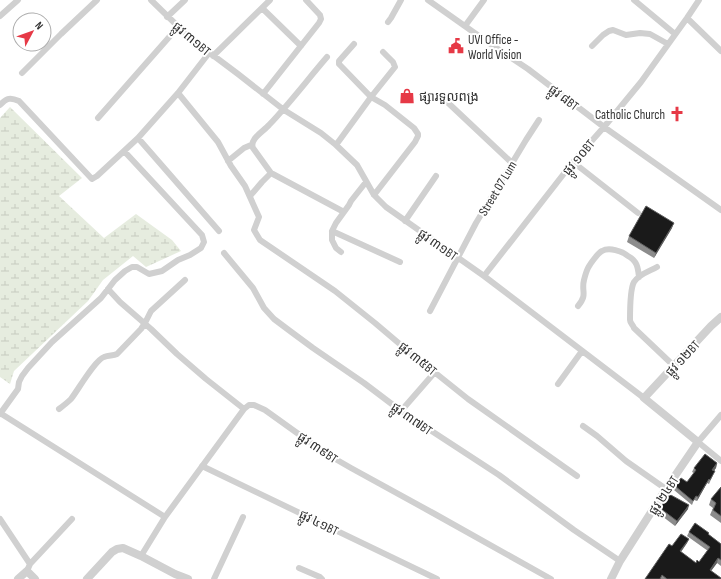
<svg xmlns="http://www.w3.org/2000/svg" width="721" height="579" viewBox="0 0 721 579" font-family="'Sofia Sans Condensed','Noto Sans Khmer',sans-serif">
	<style>
		.wetland { fill: url(#wetland-marsh) }
		.lines { fill: none; stroke-linecap: round; stroke-linejoin: round }
		.minor { stroke: #d0d0d0; stroke-width: 6 }
		.tertiary { stroke: #d0d0d0; stroke-width: 8 }
		.wall { fill: #8c8c8c }
		.shaded-wall { fill: #5f5f5f }
		.building { fill: #1a1a1a; stroke: #5f5f5f }
		.labels { text-anchor: middle; stroke-width: 4; stroke-linejoin: round; paint-order: stroke }
		.street-label { font-size: 13px; fill: #333; stroke: #fff }
		.poi-label { font-size: 13px; fill: #333; stroke: #fff; text-anchor: start }
	</style>
	<defs>
		<pattern id="wetland-marsh" width="20" height="14" patternUnits="userSpaceOnUse"><rect width="20" height="14" fill="#e6ecdf"/><path d="M1 5h8M5 5V1M11 12h8M15 12V8" fill="none" stroke="#c6cbc0"/></pattern>
	</defs>
	<rect width="100%" height="100%" fill="#fff"/>
	<!-- wetland -->
	<path class="wetland" d="M10,107l72,71 -23,18 45,42 32,-24 36,26 9,11 -35,16 -13,-11 -30,24 -15,21 -74,70 -4,13 -10,-7v-259z"/>
	<g class="lines">
		<!-- minor -->
		<path class="minor" d="M151,0l39,38 48,36 46,36 37,23 15,12 21,20 17,30 12,12 98,69 160,122
			M428,0l58,41 42,28 76,58 117,83
			M634,0l41,34
			M262,8l39,38
			M0,16l18,-16
			M167,17l18,-17
			M687,18l34,33
			M388,22l3,-4 10,-18
			M465,26l19,-26
			M354,44l-15,17v3l32,33 14,8 29,23 4,6v2l-3,6 -41,53
			M592,46l11,-11 6,-4 4,-1 13,5 14,-2 10,1 18,10
			M213,56l57,-56
			M327,57c-19,22 -37,46 -58,68 -5,6 -20,14 -16,23l18,25 73,39
			M22,73l39,-39 36,-34
			M178,93l40,49 13,24 14,20 14,31 -5,13 6,10 75,51 40,32 33,28 60,48 109,77
			M263,94l56,-71 2,-4 -1,-4 -14,-15
			M444,99l68,64
			M0,105c7,-7 10,-8 19,-4l73,78 5,-3 27,-25 78,84 2,7 -3,6 -11,7 -12,5 -16,11 -13,3 -12,-7h-5l-7,4 -10,9 -14,18 -49,44 -24,26 -6,8 -3,6 -1,7 -18,25
			M98,118l80,-91
			M138,138l81,93
			M336,145l35,-48 24,-30 -2,-5 -10,-10
			M124,151l14,-13 40,-45 31,-40
			M228,161l16,-13 7,-3
			M573,162l65,51
			M250,196l12,-14 9,-9
			M405,221l31,-45
			M332,231l68,31
			M341,252l-5,-4 -4,-8v-9l4,-8 13,-18 2,-4 15,-19
			M224,253l29,35 11,20 10,11 16,12 23,17 51,35 37,28 98,64 75,55 46,31
			M657,267c-7,4 -18,7 -23,15 -4,7 -4,29 -4,38 0,3 3,5 4,8l40,38
			M484,276l89,-114 31,-35 37,-45 46,-64 12,-18
			M108,289l12,13 31,27 26,25 29,25 38,30
			M578,306c10,-12 3,-14 6,-26 1,-4 2,-8 4,-12 2,-4 10,-15 14,-17 7,-4 20,0 26,5 9,5 10,11 11,21
			M430,311l46,-88 50,-83 13,-20
			M558,384l24,-33
			M59,409c4,-3 8,-6 12,-10 7,-9 24,-39 33,-42 5,-2 9,-1 13,-3l24,-25 4,-6 6,-12 34,-31
			M401,411l34,-39
			M0,413l165,104
			M721,415l-23,27 23,19
			M583,426l14,10 29,25 40,28
			M202,466l235,113
			M0,519l30,45
			M141,556l24,-39 79,-108 5,-4h5l11,5 60,43 26,15 82,45 118,66
			M299,568l21,9 2,2
			M27,571l3,-7 42,-45
			M214,579l29,-62"/>
		<!-- tertiary -->
		<path class="tertiary" d="M18,579l9,-8 8,8
			M87,579l25,-27 5,-3 6,-1 18,8 34,18 13,5
			M611,579l9,-18 46,-72 32,-47 -54,-44 67,-72 10,-9"/>
	</g>
	<!-- wall -->
	<path class="wall" d="M672,228l-18,30 -27,-16 2,-6z
		M717,463l-1,5 -2,3 -1,4 -4,9 -2,-1 -10,18 -3,-1 -2,5 -18,-15 1,-4 12,-4 7,-9 -2,-1 2,-4z
		M721,487v36l-11,-8 3,-7 -4,-3 2,-6z
		M660,508l28,1 -13,17 -17,-13z
		M689,532l19,2 13,10v22l-4,-3 -6,8 10,8h-76l27,-33 17,-7 -2,4 -6,9 15,11 3,-1 9,-11 -21,-15z"/>
	<!-- shaded-wall -->
	<path class="shaded-wall" d="M674,223l-2,5 -18,30 2,-5z
		M717,463l-1,5 -5,6 1,-4z
		M709,479l-2,4 -10,18 1,-4z
		M689,505l-1,4 -13,17 2,-5z
		M689,539l-2,4 -9,13 2,-5z
		M718,558l-1,5 -9,12 2,-5z"/>
	<!-- building -->
	<path class="building" d="M646,206l28,17 -18,30 -27,-17z
		M705,454l12,9 -5,7 3,1 -5,9 -1,-1 -11,18 -2,-1 -3,5 -18,-15 6,-8 6,4 9,-12 -2,-2z
		M721,487v29l-8,-6 3,-7 -5,-4z
		M669,494l20,11 -12,16 -17,-13z
		M695,523l14,10 -1,1 13,10v16l-3,-2 -8,12 11,8v1h-54l-5,-4 -2,4h-15l24,-35 3,2 9,-12 8,5 -9,12 16,12 1,-3 2,2 11,-15 -21,-15z"/>
	<!-- icons -->
	<defs>
		<symbol id="civic-bare" viewBox="-9 -9 18 18"><path d="M-.6-6.5H3V-4.5H.6V-3L4-1V1h2V6H-6V1h2V-1L-.6-3ZM-1.2 2.5V6h2.4V2.5Z" fill="#e63946" stroke="#fff" stroke-width="2.5" paint-order="stroke"/></symbol>
		<symbol id="shop-bare" viewBox="-9 -9 18 18"><path d="M-5-2.5h2.3a2.7 3.5 0 0 1 5.4 0H5L5.5 6h-11ZM-1.5-2.5h3a1.5 2.3 0 0 0-3 0Z" fill="#e63946" stroke="#fff" stroke-width="2.5" paint-order="stroke"/></symbol>
		<symbol id="church-bare" viewBox="-9 -9 18 18"><path d="M-1.2-6h2.4v3.5h3.3v2.4h-3.3V6h-2.4V-.1h-3.3v-2.4h3.3Z" fill="#e63946" stroke="#fff" stroke-width="2.5" paint-order="stroke"/></symbol>
	</defs>
	<g fill-rule="evenodd">
		<use href="#civic-bare" x="445" y="35" width="22" height="22"/>
		<use href="#shop-bare" x="396" y="85" width="22" height="22"/>
		<use href="#church-bare" x="666" y="103" width="22" height="22"/>
	</g>
	<g class="labels">
		<!-- street labels -->
		<g class="street-label">
			<text transform="translate(192 38) rotate(40)" y="5">ផ្លូវ ៣១BT</text>
			<text transform="translate(564 97) rotate(37)" y="5">ផ្លូវ ៨BT</text>
			<text transform="translate(578 157) rotate(-50)" y="5">ផ្លូវ ១០BT</text>
			<text transform="translate(497 188) rotate(-59)" y="5">Street 07 Lum</text>
			<text transform="translate(438 244) rotate(35)" y="5">ផ្លូវ ៣១BT</text>
			<text transform="translate(418 358) rotate(39)" y="5">ផ្លូវ ៣៥BT</text>
			<text transform="translate(682 358) rotate(-47)" y="5">ផ្លូវ ១២BT</text>
			<text transform="translate(412 418) rotate(35)" y="5">ផ្លូវ ៣៧BT</text>
			<text transform="translate(318 447) rotate(34)" y="5">ផ្លូវ ៣៩BT</text>
			<text transform="translate(663 495) rotate(-57)" y="5">ផ្លូវ ២៤BT</text>
			<text transform="translate(319 522) rotate(26)" y="5">ផ្លូវ ៤១BT</text>
		</g>
		<!-- poi labels -->
		<g class="poi-label">
			<text x="468" y="44">UVI Office -<tspan x="468" dy="15">World Vision</tspan></text>
			<text x="419" y="101">ផ្សារទួលពង្រ</text>
			<text x="665" y="119" text-anchor="end">Catholic Church</text>
		</g>
	</g>
	<!-- north arrow -->
	<g transform="translate(32 32) rotate(49)"><circle r="19" fill="#ffffff" stroke="#adadad"/>
	<path d="M0-3L7 15L0 10L-7 15Z" fill="#e63946"/>
	<text y="-6" font-size="11" font-weight="bold" text-anchor="middle" fill="#333333">N</text>
	</g>
</svg>
